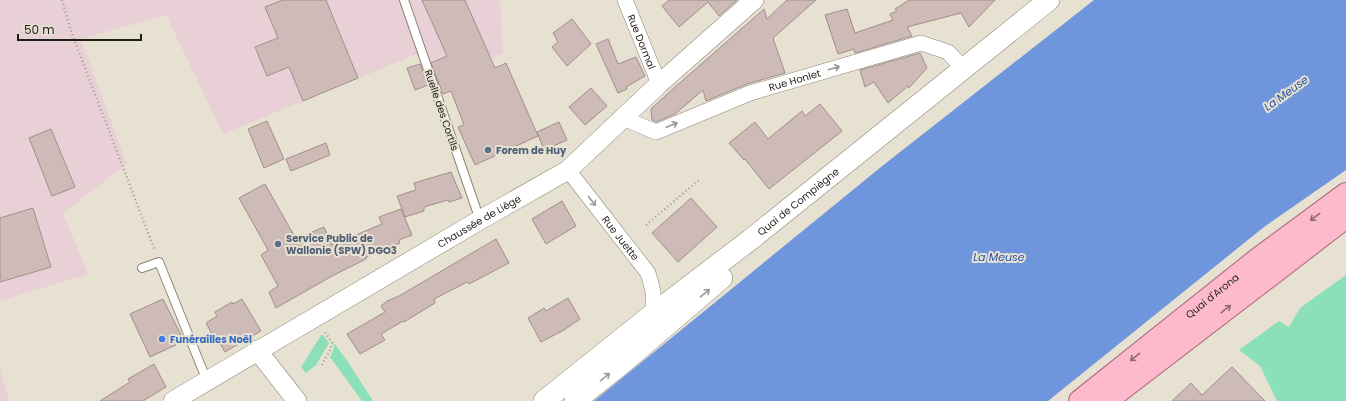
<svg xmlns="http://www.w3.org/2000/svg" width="1346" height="401" viewBox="0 0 1346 401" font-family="Poppins,sans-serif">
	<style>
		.industrial { fill: #e9d0d7 }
		.green { fill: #8be0b9 }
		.water { fill: #6f96dc }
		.building { fill: #cebbb8; stroke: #a18e8c }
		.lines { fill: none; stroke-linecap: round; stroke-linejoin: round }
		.service-casing { stroke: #8c8778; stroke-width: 10 }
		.minor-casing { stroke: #8c8778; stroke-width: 16 }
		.tertiary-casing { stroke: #8c8778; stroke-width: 20 }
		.secondary-casing { stroke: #8c8778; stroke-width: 22 }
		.primary-casing { stroke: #ae6677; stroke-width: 24 }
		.path { stroke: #a29d91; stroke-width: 2.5; stroke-dasharray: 1 3; stroke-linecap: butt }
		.service { stroke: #fff; stroke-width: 8 }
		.minor { stroke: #fff; stroke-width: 15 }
		.tertiary { stroke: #fff; stroke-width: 19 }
		.secondary { stroke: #fff; stroke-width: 21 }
		.primary { stroke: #fcbacc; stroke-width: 22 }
		.oneway { stroke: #9b9a98 }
		.oneway2 { stroke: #8e6c72 }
		.service-dot { fill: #5c6f8a; stroke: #e7e1d1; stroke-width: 1.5 }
		.shop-dot { fill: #3f7fe0; stroke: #e7e1d1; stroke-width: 1.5 }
		.labels { text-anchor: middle; stroke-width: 4; stroke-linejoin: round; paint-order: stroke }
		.street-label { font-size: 10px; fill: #201e19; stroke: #e7e1d1 }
		.service-label { font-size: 10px; font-weight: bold; fill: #4e5e75; stroke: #e7e1d1; text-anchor: start }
		.shop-label { font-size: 10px; font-weight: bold; fill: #366cbe; stroke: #e7e1d1; text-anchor: start }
		.water-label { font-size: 11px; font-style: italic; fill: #2551a4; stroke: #e7e1d1 }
	</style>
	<rect width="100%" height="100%" fill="#e7e1d1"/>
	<!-- industrial -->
	<path class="industrial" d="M0,0h500l3,53 -32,15 -43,18 -11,-32 -194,80 -57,-119 -85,24 46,125 -64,49 25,61 -88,27z
		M0,369l9,32h-9z"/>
	<!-- green -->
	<path class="green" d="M1346,275v126h-69l-17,-35 -21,-16 40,-29 10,6 11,-19z
		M322,334l7,9 -13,22 -10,8 -5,-6z
		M334,343l14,19 25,39h-11l-32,-44 4,-9z"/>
	<!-- water -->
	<path class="water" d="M1094,0h252v170l-82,57 -216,174h-454l287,-234z"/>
	<!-- building -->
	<path class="building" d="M283,0h43l32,78 -55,23 -14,-34 -22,9 -12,-29 23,-9 -13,-31z
		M422,0h43l30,68 11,-5 32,73 -63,29 -17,-38 6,-2 -13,-34 -8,3 -12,-31 16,-7z
		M669,0h68l-18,16 -11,-14 -29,25 -17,-21z
		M787,0h29l-43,38 12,35 -38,11 -41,17 -3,-11 -28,24 -19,8 -4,-2 -1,-11 23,-21 90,-79 3,10z
		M909,0h86l-26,27 -8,-14 -54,14 5,9 -57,17 -1,-4 -16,5 -13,-39 22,-6 8,24 38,-13 -3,-6 7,-3 -2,-2z
		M572,19l19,25 -24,22 -15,-19 6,-5 -5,-9z
		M608,39l10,25 18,-7 9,19 -19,11 1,2 -9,4 -22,-49z
		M920,53l7,15 -18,20 -1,-2 -20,17 -14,-21 -9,5 -5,-17z
		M420,64l8,21 -13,5 -8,-22z
		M591,88l16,18 -22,19 -16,-18z
		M820,104l22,27 -73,58 -24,-30 -1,1 -15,-17 26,-21 13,17 34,-28 3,5z
		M267,121l17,38 -20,9 -16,-39z
		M559,122l8,18 -23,10 -7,-18z
		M51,129l24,58 -23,9 -23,-58z
		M326,143l4,12 -39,16 -5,-12z
		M451,172l11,26 -13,4 -1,-2 -24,7v4l-19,6 -8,-21 19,-6 -2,-7z
		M265,184l31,55 28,-12 8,18 50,-21 -3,-7 22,-8 11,26 -13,5 1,3 -34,14v2l-34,17 -56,32 -7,-16 9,-6 -17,-31 7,-5 -29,-52z
		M691,198l26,29 -39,35 -26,-29z
		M562,201l14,25 -30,18 -14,-25z
		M33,208l18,59 -51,15v-64z
		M496,239l13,24 -40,21 -2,-2 -33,17 1,4 -31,19 -1,-1 -22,13 4,6 -25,14 -13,-20 38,-22 -4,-6 6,-5 12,-5z
		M568,298l12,21 -16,11 -23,12 -13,-24 16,-10 2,3z
		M163,299l21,42 -34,16 -20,-43z
		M242,299l19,32 -36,21 -7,-12 -2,1 -10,-18 11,-7 -2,-4 17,-10 1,2z
		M154,364l12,23 -23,14h-43l30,-19 -2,-3z
		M1232,367l33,34h-93l19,-18 11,12z"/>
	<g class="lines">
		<defs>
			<path id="service" d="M404,0l76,220
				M142,268l17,-6 48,119"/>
			<g id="minor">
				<path id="s1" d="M625,0l34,84"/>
				<path id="s2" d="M623,118l33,14 94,-39 171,-50 27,9 16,17"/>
				<path id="s3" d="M568,170l80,103 5,18 1,22"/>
			</g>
			<g id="tertiary">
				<path d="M257,350l40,51"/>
				<path id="s4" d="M173,401l307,-181 88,-50 91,-86 95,-84"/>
			</g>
			<g id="secondary">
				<path id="s5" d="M544,401l110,-88 96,-73 299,-240"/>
				<path d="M575,401l50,-40 97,-83"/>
			</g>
			<g id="primary">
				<path id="s6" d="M1080,401l178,-142 88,-65"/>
				<path d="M1106,401l240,-184"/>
			</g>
		</defs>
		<!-- service casing -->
		<use href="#service" class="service-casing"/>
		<!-- minor casing -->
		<use href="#minor" class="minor-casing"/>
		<!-- tertiary casing -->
		<use href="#tertiary" class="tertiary-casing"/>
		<!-- secondary casing -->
		<use href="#secondary" class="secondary-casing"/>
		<!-- primary casing -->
		<use href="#primary" class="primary-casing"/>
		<!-- path -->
		<path class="path" d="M62,0l10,34 83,217
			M646,225l53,-45
			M322,365l9,-17 1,-5 -7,-11"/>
		<!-- service -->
		<use href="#service" class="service"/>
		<!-- minor -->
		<use href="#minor" class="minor"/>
		<!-- tertiary -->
		<use href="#tertiary" class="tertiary"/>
		<!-- secondary -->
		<use href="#secondary" class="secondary"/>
		<!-- primary -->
		<use href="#primary" class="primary"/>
	</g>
	<!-- one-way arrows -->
	<defs><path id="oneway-shaft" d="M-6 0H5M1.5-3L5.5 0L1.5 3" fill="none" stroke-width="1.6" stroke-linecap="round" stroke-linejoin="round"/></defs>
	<g class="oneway">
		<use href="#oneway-shaft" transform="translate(834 68) rotate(-16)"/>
		<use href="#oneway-shaft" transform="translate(672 125) rotate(-23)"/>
		<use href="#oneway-shaft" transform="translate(592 201) rotate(52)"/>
		<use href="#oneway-shaft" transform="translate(705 293) rotate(-40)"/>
		<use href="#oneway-shaft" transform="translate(605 377) rotate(-39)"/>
	</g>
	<g class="oneway2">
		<use href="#oneway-shaft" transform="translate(1315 217) rotate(143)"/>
		<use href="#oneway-shaft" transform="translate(1226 309) rotate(-38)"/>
		<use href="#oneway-shaft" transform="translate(1135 357) rotate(141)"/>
	</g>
	<!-- markers -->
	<g class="service-dot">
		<circle cx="488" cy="150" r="4"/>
		<circle cx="278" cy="244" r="4"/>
	</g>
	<circle class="shop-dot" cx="162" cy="339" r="4"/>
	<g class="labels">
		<!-- street labels -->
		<g class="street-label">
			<text dy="4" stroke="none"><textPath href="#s1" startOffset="45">Rue Dormal</textPath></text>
			<text dy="4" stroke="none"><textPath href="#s2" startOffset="184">Rue Honlet</textPath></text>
			<text transform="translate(442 110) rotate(71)" y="4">Ruelle des Cortils</text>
			<text dy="4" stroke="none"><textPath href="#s5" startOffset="323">Quai de Compiègne</textPath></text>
			<text dy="4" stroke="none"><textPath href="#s4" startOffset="355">Chaussée de Liège</textPath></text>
			<text dy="4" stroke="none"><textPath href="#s3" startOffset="86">Rue Juette</textPath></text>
			<text dy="4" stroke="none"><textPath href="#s6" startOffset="169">Quai d'Arona</textPath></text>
		</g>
		<!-- service labels -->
		<g class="service-label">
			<text x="496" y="154">Forem de Huy</text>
			<text x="286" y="242">Service Public de<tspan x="286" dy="12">Wallonie (SPW) DGO3</tspan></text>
		</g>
		<!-- shop labels -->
		<g class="shop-label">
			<text x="170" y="343">Funérailles Noël</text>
		</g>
		<!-- water labels -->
		<g class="water-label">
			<text transform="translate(1286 93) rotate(-36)" y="4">La Meuse</text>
			<text x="999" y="261">La Meuse</text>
		</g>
	</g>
	<!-- scale -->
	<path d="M18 34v6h123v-6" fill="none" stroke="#201e19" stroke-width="2"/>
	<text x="24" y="34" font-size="12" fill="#201e19" stroke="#e7e1d1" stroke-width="3" paint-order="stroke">50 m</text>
</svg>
